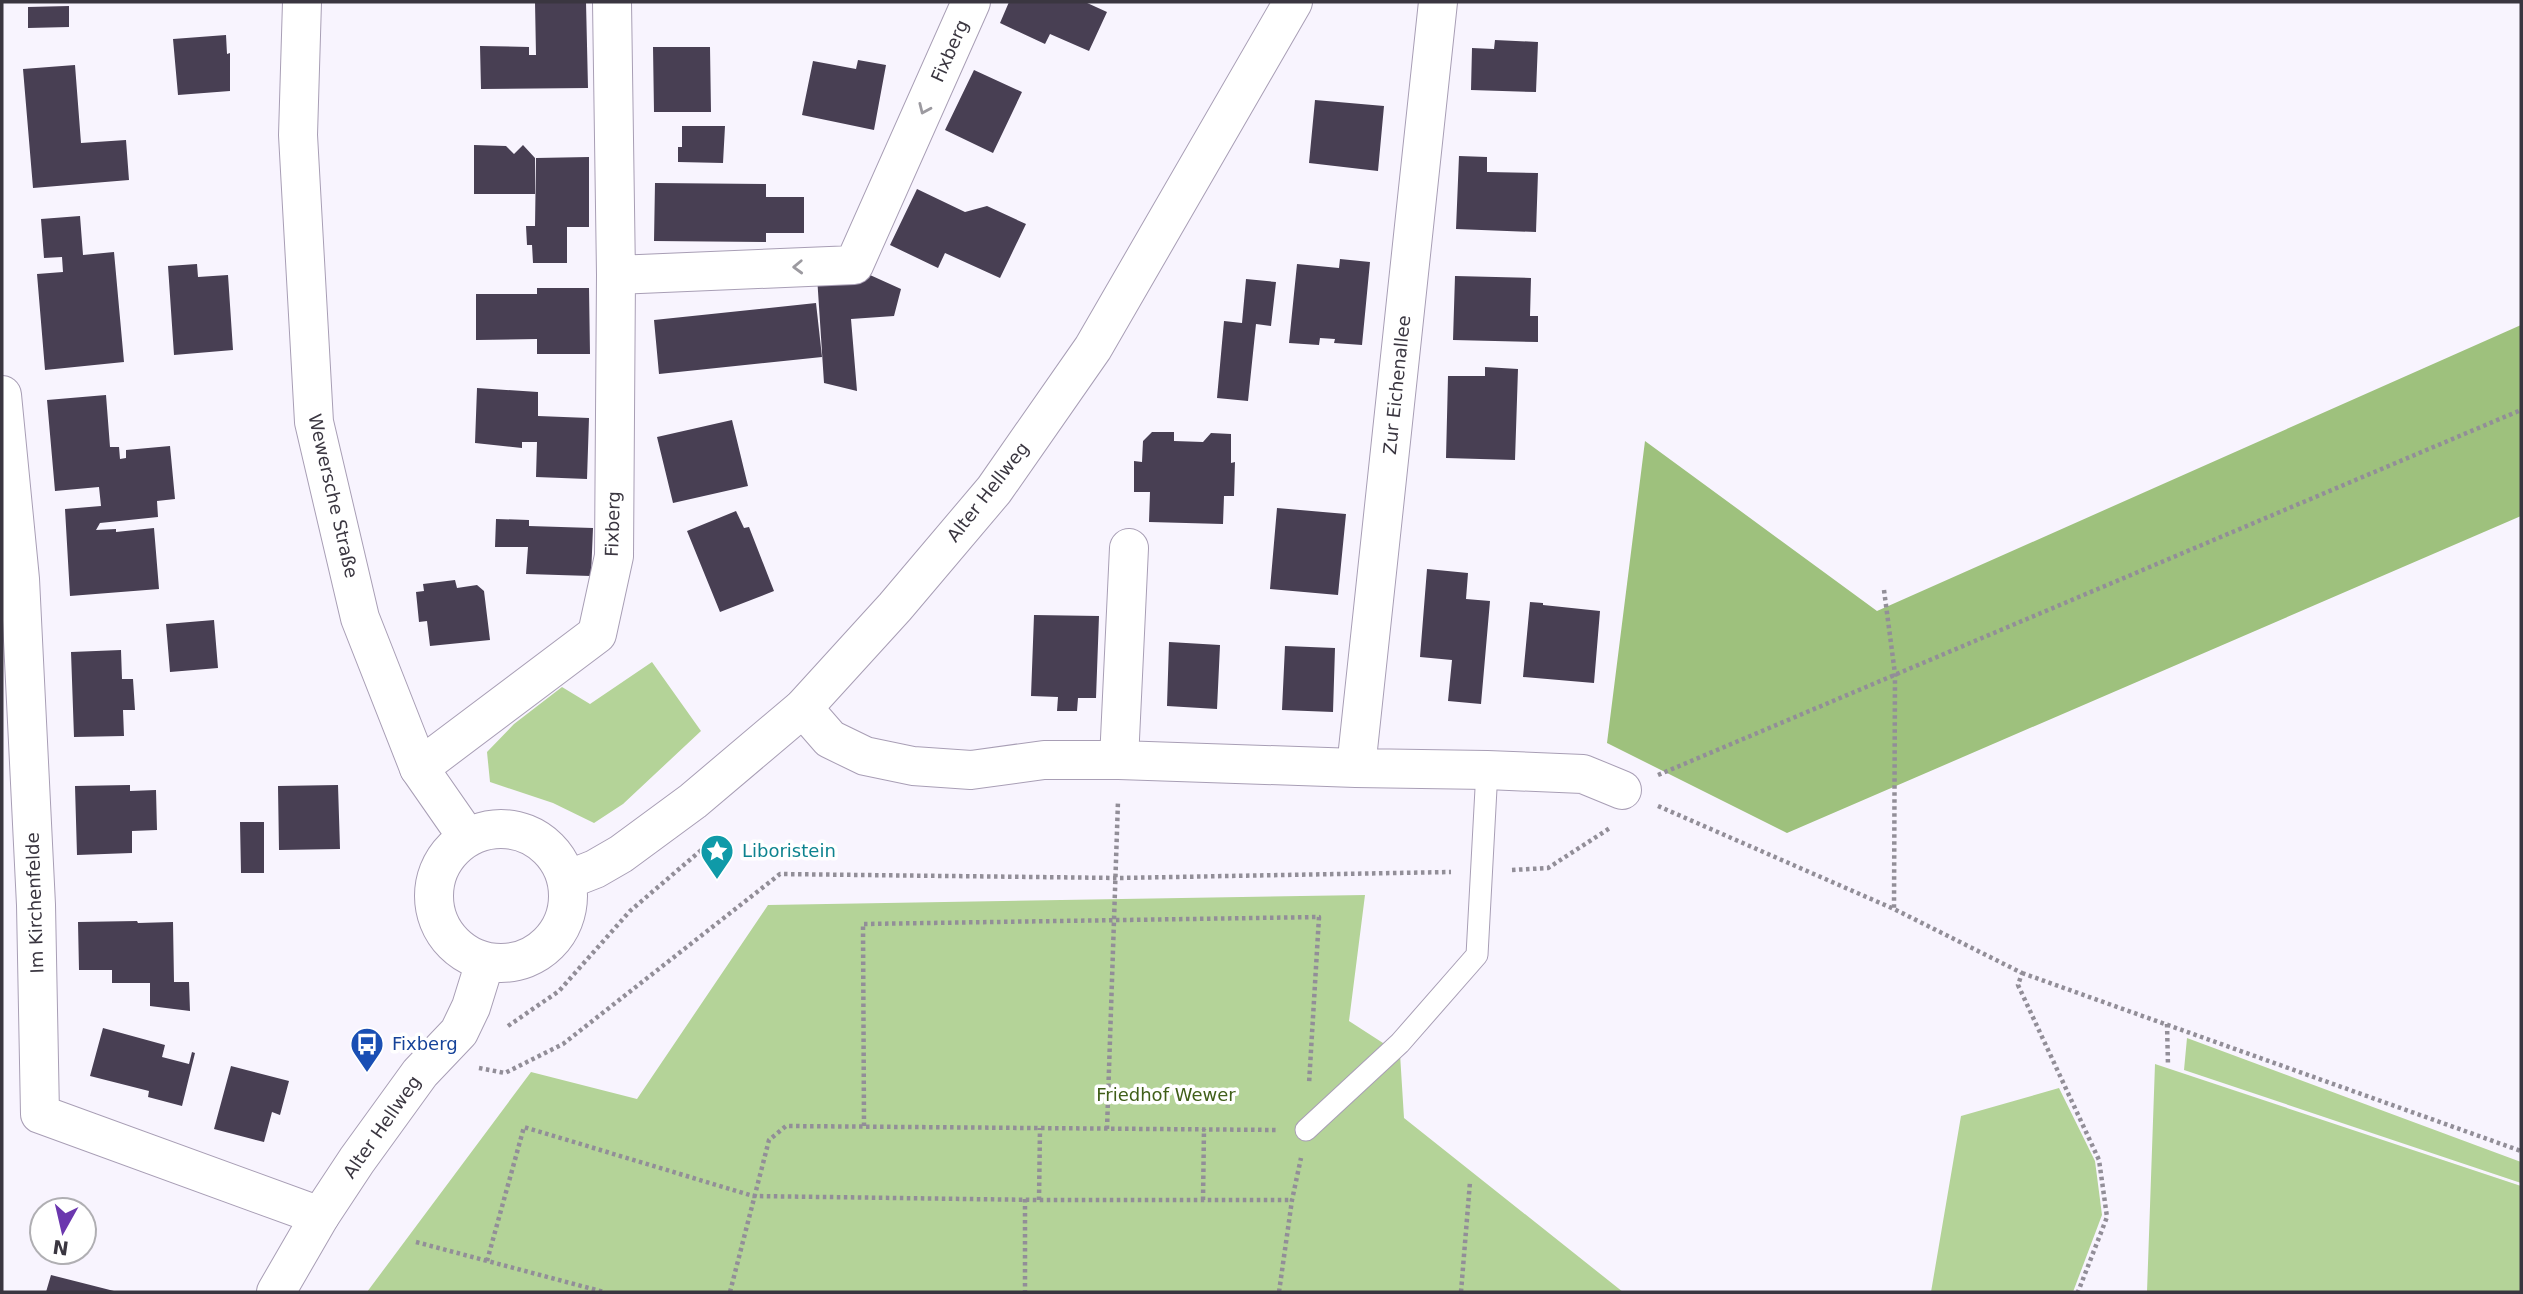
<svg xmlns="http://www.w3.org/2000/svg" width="2523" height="1294" viewBox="0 0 2523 1294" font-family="'DejaVu Sans',sans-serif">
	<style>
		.green { fill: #b4d398 }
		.forest { fill: #9ec17d }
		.building { fill: #483f53 }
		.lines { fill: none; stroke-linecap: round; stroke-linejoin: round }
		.lane-casing { stroke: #a89eb5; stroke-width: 23 }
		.street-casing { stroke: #a89eb5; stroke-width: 40 }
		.secondary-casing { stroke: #a89eb5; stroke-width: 40 }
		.path { stroke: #928e98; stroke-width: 4.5; stroke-dasharray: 3.5 3.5; stroke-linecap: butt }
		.lane { stroke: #fff; stroke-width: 21 }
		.street { stroke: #fff; stroke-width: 38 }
		.secondary { stroke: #fff; stroke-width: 38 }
		.oneway { stroke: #9c9aa0 }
		.labels { text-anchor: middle; stroke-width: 7; stroke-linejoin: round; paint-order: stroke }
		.street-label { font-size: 18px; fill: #3a3640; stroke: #fff }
		.culture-label { font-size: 18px; fill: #0d838f; stroke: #fff; text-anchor: start }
		.transit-label { font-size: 18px; fill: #164399; stroke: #fff; text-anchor: start }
		.park-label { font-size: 18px; fill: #405f19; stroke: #fff }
	</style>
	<rect width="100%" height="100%" fill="#f8f4fe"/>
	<!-- green -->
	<path class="green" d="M652,662l49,69 -78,73 -29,19 -41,-20 -63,-21 -3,-30 27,-28 48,-37 28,17z
		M1365,895l-16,126 51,33 4,64 219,174h-1256l164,-220 106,27 131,-194z
		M2187,1038l334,124v21l-337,-113z
		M2155,1064l366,122v106h-374z
		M2059,1088l36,73 7,54 -29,77h-142l30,-176z"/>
	<!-- forest -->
	<path class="forest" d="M2521,325v191l-734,317 -180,-90 38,-302 232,170z"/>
	<!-- building -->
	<path class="building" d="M535,2h51l2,86 -107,1 -1,-43 49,1v8h7z
		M1009,2h76l22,10 -18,39 -39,-17 -5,10 -45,-21z
		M69,6v21l-41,1v-21z
		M226,35l1,19 3,-1v38l-52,4 -5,-56z
		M1495,40l43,2 -2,50 -65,-2 1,-42 22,1z
		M653,47h57l1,65h-57z
		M858,60l28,5 -12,65 -72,-15 11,-54 43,8z
		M75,65l6,78 45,-3 3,40 -96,8 -10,-119z
		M974,70l48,22 -29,61 -48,-23z
		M1315,100l69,6 -6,65 -69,-8z
		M682,126h43l-2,37 -45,-1v-15h4z
		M474,145l32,1 8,8 9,-9 12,13v36h-61z
		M1459,156l28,1v15l51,1 -2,59 -80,-3z
		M589,157v70h-22v36h-34l-1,-18h-5l-1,-19h9l1,-68z
		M655,183l111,1v13h38v36h-38v9l-112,-1z
		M917,189l48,23 22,-6 39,18 -26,54 -55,-25 -7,15 -48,-23z
		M80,216l3,39 31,-3 10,110 -79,8 -8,-96 26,-2 -1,-15 -18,1 -3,-39z
		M1340,259l30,3 -8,83 -28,-2 1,-4 -15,-1 -1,7 -30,-2 8,-79 42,4z
		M197,264l1,13 30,-2 5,75 -59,5 -6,-89z
		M870,275l31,14 -7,27 -43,3 6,72 -33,-8 -7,-107z
		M1455,276l76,2 -1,38h8v26l-85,-2z
		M1246,279l30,3 -5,44 -15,-2 -8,77 -31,-3 7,-77 18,2z
		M537,288h52l1,66h-53v-15l-61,1v-46h61z
		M816,303l6,54 -163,17 -5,-54z
		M1485,367l33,2 -3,91 -69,-2 2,-82h37z
		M477,388l61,4v24l51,2 -2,61 -51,-2 1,-35h-15v6l-47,-5z
		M106,395l4,52h9l1,12 6,-1v-8l44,-4 5,53 -18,2 1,16 -58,6 -4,7 20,-1v3l38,-4 5,61 -89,7 -5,-87 36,-3 -2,-19 -44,4 -8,-91z
		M732,420l16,66 -75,17 -16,-66z
		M1152,432h22v9l29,1 8,-9 20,1v29l4,-1 -1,34h-10l-1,28 -74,-2 1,-30h-16v-31l8,1 1,-21z
		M1277,508l69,6 -8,81 -68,-6z
		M736,511l8,17 5,-1 25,64 -54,21 -33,-81z
		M496,519l33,1v6l64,2 -2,48 -65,-2 2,-27h-33z
		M1427,569l41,4 -2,26 24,2 -9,103 -33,-3 4,-41 -32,-3z
		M455,580l2,8 20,-3 7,6 6,49 -60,6 -3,-25 -8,1 -3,-30 8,-1 -1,-7z
		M1530,602l13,1v2l57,6 -6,72 -71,-6z
		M1034,615l65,1 -3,82h-18l-1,13h-20l1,-14 -27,-1z
		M214,620l4,48 -48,4 -4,-48z
		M1169,642l51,3 -3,64 -50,-3z
		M1285,646l50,2 -2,64 -51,-2z
		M121,650l1,29h11l2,31h-12l1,26 -50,1 -3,-85z
		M130,785v6l26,-1 1,40 -25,1v22l-55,2 -2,-69z
		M338,785l2,64 -61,1 -1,-64z
		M240,822h24v51h-23z
		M137,921l1,2 35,-1 1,60h15l1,29 -40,-5v-23h-38v-13h-33l-1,-48z
		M103,1028l62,17 -3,12 27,7 3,-12 3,1 -13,53 -34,-9 1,-6 -59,-15z
		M231,1066l58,15 -9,34 -8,-3 -8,30 -50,-13z
		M51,1275l63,16v1h-68z"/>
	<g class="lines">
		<defs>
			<path id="lane" d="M1306,1130l94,-87 77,-88 10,-185"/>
			<path id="street" d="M616,275l238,-10 117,-263
				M2,395l18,184 16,326 4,209 280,102
				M803,708l27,31 35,17 48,10 58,4 73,-10h75l237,8 131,2 96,4 39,16
				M1119,760l10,-212
				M419,768l178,-134 17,-78 2,-281 -4,-273
				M1356,768l82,-766"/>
			<path id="secondary" d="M302,2l-4,133 16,287 46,196 59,150 48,69
				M434 896a67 67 0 1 1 134 0a67 67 0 1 1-134 0Z
				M567,880l28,-11 26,-15 72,-53 110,-93 92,-101 99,-117 99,-142 200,-346
				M276,1292l44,-76 37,-56 63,-87 39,-41 12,-25 14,-45"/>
		</defs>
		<!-- lane casing -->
		<use href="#lane" class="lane-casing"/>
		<!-- street casing -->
		<use href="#street" class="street-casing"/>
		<!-- secondary casing -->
		<use href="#secondary" class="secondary-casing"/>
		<!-- path -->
		<path class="path" d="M1884,590l11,84 -1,235
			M1658,775l863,-365
			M1658,806l236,103 128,64 -4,12 81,175 8,57 -29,75
			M1512,870l36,-2 62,-40
			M2022,973l499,178
			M2167,1024l1,41
			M508,1026l51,-35 71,-80 83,-71
			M479,1068l26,5 58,-29 217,-170 337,4 334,-6
			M864,1126l-1,-202 456,-7 -10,167
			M1107,1129l11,-328
			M1025,1199v93
			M1039,1200l1,-72
			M1203,1200l1,-71
			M416,1242l188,50
			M487,1261l37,-134 229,69 286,4h253
			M730,1292l39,-152 17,-14 491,4
			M1279,1292l13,-92 9,-42
			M1461,1292l9,-110"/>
		<!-- lane -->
		<use href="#lane" class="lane"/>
		<!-- street -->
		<use href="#street" class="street"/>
		<!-- secondary -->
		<use href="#secondary" class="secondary"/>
	</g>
	<!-- one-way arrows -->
	<defs><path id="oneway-chevron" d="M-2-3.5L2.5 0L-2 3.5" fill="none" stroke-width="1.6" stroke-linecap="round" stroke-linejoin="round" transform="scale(1.75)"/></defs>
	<g class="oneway">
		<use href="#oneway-chevron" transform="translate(924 109) rotate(114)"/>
		<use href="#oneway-chevron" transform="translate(798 267) rotate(178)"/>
	</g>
	<!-- icons -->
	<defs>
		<symbol id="sight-pin" viewBox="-11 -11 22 30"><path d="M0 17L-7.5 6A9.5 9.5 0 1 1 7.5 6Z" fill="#0f9aa8" stroke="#fff"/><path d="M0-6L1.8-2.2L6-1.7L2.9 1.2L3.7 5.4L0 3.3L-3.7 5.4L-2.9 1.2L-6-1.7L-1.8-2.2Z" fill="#fff"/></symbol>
		<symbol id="bus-pin" viewBox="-11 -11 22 30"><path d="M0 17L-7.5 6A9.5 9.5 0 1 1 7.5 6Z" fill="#1a4fb4" stroke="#fff"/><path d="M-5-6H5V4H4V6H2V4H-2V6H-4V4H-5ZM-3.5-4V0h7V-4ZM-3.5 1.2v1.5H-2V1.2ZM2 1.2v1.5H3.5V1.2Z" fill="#fff"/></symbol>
	</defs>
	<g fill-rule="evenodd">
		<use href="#sight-pin" x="698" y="832" width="38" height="52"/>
		<use href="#bus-pin" x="348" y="1025" width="38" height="52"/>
	</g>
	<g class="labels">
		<!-- street labels -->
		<g class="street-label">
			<text transform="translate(950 51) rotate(-66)" y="6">Fixberg</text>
			<text transform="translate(1397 385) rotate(-84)" y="6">Zur Eichenallee</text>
			<text transform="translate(988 492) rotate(-52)" y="6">Alter Hellweg</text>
			<text transform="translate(333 496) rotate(77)" y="6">Wewersche Straße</text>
			<text transform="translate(613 524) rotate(-88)" y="6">Fixberg</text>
			<text transform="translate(35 903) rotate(-92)" y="6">Im Kirchenfelde</text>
			<text transform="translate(382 1127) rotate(-55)" y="6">Alter Hellweg</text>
		</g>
		<!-- culture labels -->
		<g class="culture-label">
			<text x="742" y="857">Liboristein</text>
		</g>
		<!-- transit labels -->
		<g class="transit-label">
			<text x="392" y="1050">Fixberg</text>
		</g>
		<!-- park labels -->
		<g class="park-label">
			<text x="1166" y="1101">Friedhof Wewer</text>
		</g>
	</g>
	<!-- border -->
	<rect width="2523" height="1294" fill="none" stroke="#3a3640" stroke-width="7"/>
	<!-- north arrow -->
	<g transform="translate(63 1231) rotate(188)"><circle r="33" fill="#ffffff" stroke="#b0afb3" stroke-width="2"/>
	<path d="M0-5L12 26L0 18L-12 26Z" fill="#6b37ae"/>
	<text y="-10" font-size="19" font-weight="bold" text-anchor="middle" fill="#3a3640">N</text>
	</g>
</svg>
